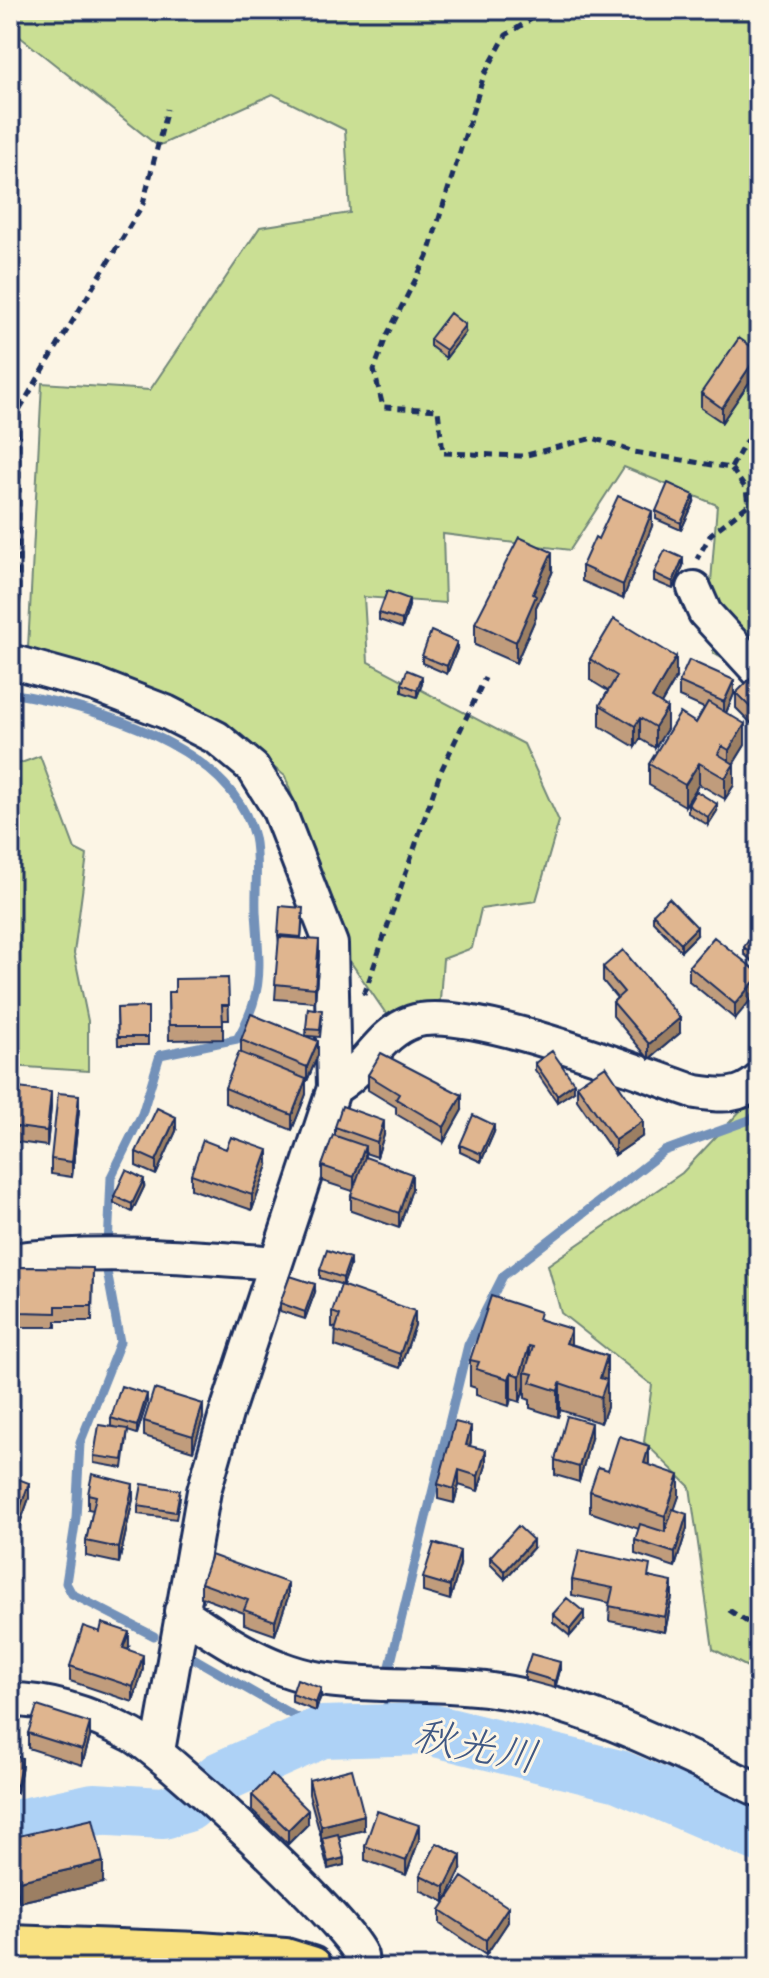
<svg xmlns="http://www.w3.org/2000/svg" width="769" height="1978" viewBox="0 0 769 1978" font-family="Caveat,'Klee One',sans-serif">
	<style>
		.green { fill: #cadf94; stroke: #728779; stroke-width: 2 }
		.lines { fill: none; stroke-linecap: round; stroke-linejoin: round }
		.stream { stroke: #7391b9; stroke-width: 9 }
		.river { stroke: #aed2f6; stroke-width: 52 }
		.minor-casing { stroke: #1b2f5e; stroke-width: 38 }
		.major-casing { stroke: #1b2f5e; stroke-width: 48 }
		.path { stroke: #1b2f5e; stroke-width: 5; stroke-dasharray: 8 6; stroke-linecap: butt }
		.minor { stroke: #fcf5e5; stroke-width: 32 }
		.major { stroke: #f9e181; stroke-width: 42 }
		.wall { fill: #c09c7b; stroke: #1b2f5e; stroke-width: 2 }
		.shaded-wall { fill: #9c7f64; stroke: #1b2f5e; stroke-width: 2 }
		.building { fill: #dfb58f; stroke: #1b2f5e; stroke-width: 2 }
		.labels { text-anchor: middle; stroke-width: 6; stroke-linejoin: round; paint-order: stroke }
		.water-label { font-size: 42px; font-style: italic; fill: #405884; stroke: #fcf5e5 }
	</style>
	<rect width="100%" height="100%" fill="#fcf5e5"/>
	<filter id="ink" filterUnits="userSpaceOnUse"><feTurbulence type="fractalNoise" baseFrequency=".0125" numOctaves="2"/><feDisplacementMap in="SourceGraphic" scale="16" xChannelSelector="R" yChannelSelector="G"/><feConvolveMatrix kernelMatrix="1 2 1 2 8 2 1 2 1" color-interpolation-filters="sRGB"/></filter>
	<g filter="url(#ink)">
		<!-- green -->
		<path class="green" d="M10,10h749v670l-46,-27 -2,-71 6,-77 -93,-38 -54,83 -127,-16 2,69 -81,-6 4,65 156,82 35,77 -23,80 -55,8 -9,39 -29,11 -3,41 -51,18 -50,-73 -13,-52 -41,-117 -79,-61 -178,-67 14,-265 108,7 110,-163 90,-14 -5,-83 -72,-36 -115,52 -139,-110 -9,3z
			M40,756l35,93 12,6 -13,98 14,68v50l-78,-5v-299z
			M759,1091v582l-46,-24 -23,-162 -46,-45 8,-57 -91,-72 -13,-48 134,-92z"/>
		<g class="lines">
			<!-- stream -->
			<path class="stream" d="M10,693c81,13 222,52 244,144 5,23 1,51 2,74 3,55 10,78 -19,128l-77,16 -18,59 -31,63 -4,94 13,71 -40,101 -4,75 -10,65 6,11 82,42
				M188,1655l134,77
				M390,1666l78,-321 35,-69 161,-125 88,-32 7,-7
				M383,1730l3,-23"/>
			<!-- river -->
			<path class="river" d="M10,1827l84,-18 69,4 24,-7 34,-29 101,-45 106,-3 191,47 140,60"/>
			<defs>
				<path id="minor" d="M694,588l11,25 54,59
					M10,661l86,24 70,27 51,26 36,30 25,40 53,136 3,144 -108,326 -22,77 -46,260
					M334,1088c33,-18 44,-54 78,-66 52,-19 227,51 284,70 25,4 44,6 63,-12
					M10,1260c89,-11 176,-4 266,3
					M181,1611c42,30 94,63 147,69 54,7 110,2 164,10 94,13 182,61 267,100
					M10,1700c43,0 84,15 122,35 35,19 218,189 229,221 1,4 0,8 0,12"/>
				<path id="major" d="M10,1947l189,7 86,6 26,8"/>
			</defs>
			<!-- minor casing -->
			<use href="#minor" class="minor-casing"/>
			<!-- major casing -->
			<use href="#major" class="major-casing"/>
			<!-- path -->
			<path class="path" d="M546,10l-40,25 -22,40 -57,182 -41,80 -12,33 9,37 55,3 5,43 80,3 70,-18 41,14 97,16 15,21 2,16 -37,29 -14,25
				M731,468l15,-27 13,10
				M13,632l6,-34v-188l124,-206 24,-95
				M364,995l76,-222 45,-95
				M729,1610l30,20"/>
			<!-- minor -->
			<use href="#minor" class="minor"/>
			<!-- major -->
			<use href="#major" class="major"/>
		</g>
		<!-- wall -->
		<path class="wall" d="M465,333l-19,25 -16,-12v-7z
			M759,352v16l-37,54 -21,-14v-15z
			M694,502l-13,28 -25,-11v-8z
			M652,526l-29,73 -41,-18v-15l16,-27z
			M683,566l-10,23 -19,-8v-8z
			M552,573l-16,34v10l-20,46 -41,-18v-22z
			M409,606l-7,22 -23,-8v-7z
			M457,649l-10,25 -25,-11v-7z
			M590,659l86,19 -15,26 6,25 -12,19 -15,-9 -5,8 -35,-21v-21l8,-14 -18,-11z
			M679,682l55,12 -8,19 19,32 -11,18v22l-9,14 -26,-15 -14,22 -36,-21v-21l47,-41 8,-15 -25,-11z
			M402,684h20l-5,13 -15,-5z
			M759,684v47l-23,-23v-15z
			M688,805l29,6 -9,14 -20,-12z
			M653,914l44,21 -16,16 -28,-30z
			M303,916l-2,23 18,16 -4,47 -40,-3 4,-56 -1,-8z
			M759,943v24l-15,-13v-7z
			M689,966l70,7 -24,46 -46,-38z
			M603,967l77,66 -31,26 -36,-43v-14l4,-4 -14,-17z
			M228,978l1,42h-6v19l-54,1 -1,-48h7z
			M148,1007v38h-30l-1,-37z
			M308,1008l14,9 -2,20 -13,-1 11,19 -11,26h-1v13l-14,36 -67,-27v-15l16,-35v-13l65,-4z
			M535,1063l39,28 -17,11 -22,-32z
			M368,1075l94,35 -18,32 -48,-28v-7l-28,-17z
			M577,1085l66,51 -28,19 -38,-55z
			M10,1087l41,20 -4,39 -37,-5z
			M79,1110l-7,67 -21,-3v-15z
			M335,1127l49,8 -7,22 -12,-4v5l47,31 -13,39 -48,-17v-15l2,-5 -31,-10v-15l13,-31z
			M176,1131l-20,44 -20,-9v-14z
			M494,1132l-13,30 -21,-10v-7z
			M268,1165l-16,45 -61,-21v-15z
			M144,1187l-12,25 -18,-9v-7z
			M350,1266l-7,19 -23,-7v-8z
			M19,1267l74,1 -1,53h-36v6h-37z
			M315,1292l-10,27 -25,-8v-8z
			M332,1312l83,13 -15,43 -65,-22 1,-18 -4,-1z
			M540,1319l31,25 36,12v51l-6,16 -41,-13 -2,7 -28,-9v-8l-5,-2v-12l-5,16 -9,-3 -2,7 -33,-11v-7l-6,-2v-26z
			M147,1402l-10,32 -9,-3 -5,37 -29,-5v-7l23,-28 -6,-2v-8z
			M203,1418l-10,33 -49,-15v-15z
			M591,1438l-12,44 -24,-7v-15z
			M471,1441l-1,5 16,19 -8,26 -19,-6 -5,18 -16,-4v-15z
			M649,1465l30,31 -5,13 13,19 -12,39 -40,-13v-14l4,-11 -49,-17v-21l18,-21z
			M10,1476l19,22 -16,45 -3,-1z
			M88,1494l45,5 -14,64 -33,-7v-15l7,-31 -5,-1z
			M180,1498l-4,21 -38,-5v-8z
			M533,1548l-28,31 -15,-15v-7z
			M460,1565l-10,35 -27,-8v-14z
			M650,1577l22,20 -7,35 -56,-11 1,-18 -38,-8v-15z
			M201,1583l87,14 -13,38 -31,-11v-11l-43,-16z
			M553,1614l31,6 -14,16 -17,-14z
			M129,1647l-1,2 15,20 -10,33 -63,-21v-15z
			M560,1670l-5,18 -30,-8v-8z
			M292,1694l29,1 -5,16 -24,-9z
			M28,1733l62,4 -8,28 -54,-17z
			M10,1755l12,10 -5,28 -7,-1z
			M309,1780l55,50 -25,6 5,29 -16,4 -6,-23v-5l-13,-47z
			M252,1795l56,29 -20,20 -36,-34z
			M10,1838l93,45 -84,19 -9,-40z
			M419,1840l-13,35 -41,-15v-14z
			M461,1869l-16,33 -25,-12v-15z
			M440,1910l68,12 -22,33 -46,-31z"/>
		<!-- shaded-wall -->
		<path class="shaded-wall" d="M465,325v8l-19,25v-8z
			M759,353v15l-37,54v-14z
			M694,495v7l-13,28v-7z
			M652,511v15l-29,73v-14z
			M552,552v21l-16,34v10l-20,46v-21l17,-48z
			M683,558v8l-10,23v-7z
			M409,599v7l-7,22v-8z
			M457,642v7l-10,25v-8z
			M676,657v21l-24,41v-21z
			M422,676v8l-5,13v-7z
			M734,680v14l-10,23v-15z
			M667,708v21l-12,19v-21z
			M640,718v21l-5,8v-21z
			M745,724v21l-16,26v-21z
			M699,763v21l-14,22v-21z
			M734,764v21l-9,14v-21z
			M717,804v7l-9,14v-8z
			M697,927v8l-16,16v-8z
			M319,940v15l-4,47v-14z
			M759,976v14l-24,29v-15z
			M680,1018v15l-31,26v-15z
			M318,1041v14l-11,26v-14z
			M306,1079v15l-14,36v-15z
			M574,1083v8l-17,11v-7z
			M51,1092v15l-4,39v-15z
			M79,1095v15l-7,67v-15z
			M462,1095v15l-18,32v-15z
			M176,1117v14l-20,44v-14z
			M384,1121v14l-7,22v-15z
			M643,1121v15l-28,19v-15z
			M494,1125v7l-13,30v-8z
			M365,1146v15l-11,31v-15z
			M268,1150v15l-16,45v-15z
			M412,1174v15l-13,39v-15z
			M144,1179v8l-12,25v-8z
			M350,1258v8l-7,19v-7z
			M315,1284v8l-10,27v-7z
			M415,1311v14l-15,43v-14z
			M571,1329v27l-5,-13z
			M529,1346v27l-4,-1v14l-5,16v-26z
			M607,1356v51l-6,16 -1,-45z
			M511,1373v26l-2,7v-27z
			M560,1383v27l-2,7v-26z
			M147,1394v8l-10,32v-8z
			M203,1404v14l-10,33v-15z
			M591,1423v15l-12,44v-15z
			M471,1426v15l-5,19v-15z
			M649,1446v21l-5,-4z
			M486,1450v15l-8,26v-15z
			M459,1470v15l-5,18v-14z
			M679,1475v21l-14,41v-21z
			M29,1483v15l-16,45v-15z
			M133,1484v15l-14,64v-15z
			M687,1514v14l-12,39v-14z
			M533,1540v8l-28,31v-8z
			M460,1551v14l-10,35v-14z
			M672,1582v15l-7,35v-15z
			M288,1583v14l-13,38v-14z
			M584,1612v8l-14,16v-7z
			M129,1632v15l-6,16v-15z
			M143,1655v14l-10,33v-15z
			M560,1662v8l-5,18v-7z
			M321,1688v7l-5,16v-8z
			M90,1723v14l-8,28v-15z
			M22,1758v7l-5,28v-8z
			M308,1810v14l-20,20v-14z
			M364,1815v15l-43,11v-15z
			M419,1825v15l-13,35v-14z
			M461,1855v14l-16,33v-15z
			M344,1858v7l-16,4v-7z
			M103,1862v21l-84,19v-21z
			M508,1907v15l-22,33v-15z"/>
		<!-- building -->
		<path class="building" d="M450,313l15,12 -19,25 -16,-11z
			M739,338l20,14v1l-37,55 -21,-15z
			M668,483l26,12 -13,28 -25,-12z
			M618,496l34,15 -29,74 -41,-19 13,-29 3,2z
			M519,537l33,15 -19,42 3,2 -20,46 -41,-19z
			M665,550l18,8 -10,24 -19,-9z
			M387,591l22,8 -7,21 -23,-7z
			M614,619l62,38 -24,41 15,10 -12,19 -15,-9 -5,8 -35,-21 17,-29 -27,-17z
			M431,631l26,11 -10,24 -25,-10z
			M689,660l45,20 -10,22 -45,-20z
			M407,670l15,6 -5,14 -15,-6z
			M752,677l7,7v32l-23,-23z
			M708,702l37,22 -16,26 -7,-4 -4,8 16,10 -9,14 -26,-15 -14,22 -36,-21 31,-51 16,10z
			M696,791l21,13 -9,13 -20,-12z
			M669,898l28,29 -16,16 -28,-29z
			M280,906l23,2 -2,29 -23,-2z
			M279,937l40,3 -4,48 -40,-4z
			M714,937l45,36v3l-24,28 -46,-38z
			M751,937l8,6v16l-15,-12z
			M623,950l57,68 -31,26 -36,-42 11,-10 -21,-25z
			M228,978l1,27h-7l1,20h-54l-1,-33h7v-13z
			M148,1007v30h-30l-1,-29z
			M308,1008l14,2 -2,20 -14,-1z
			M251,1014l67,27 -11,26 -66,-27z
			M552,1051l22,32 -17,12 -22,-32z
			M239,1052l67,27 -14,36 -67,-27z
			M381,1053l81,42 -18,32 -48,-28 3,-5 -31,-19z
			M606,1066l37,55 -28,19 -38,-55z
			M10,1087l41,5 -4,39 -37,-5z
			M58,1093l21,2 -7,67 -21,-3z
			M342,1106l42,15 -7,21 -42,-15z
			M157,1108l19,9 -20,44 -20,-9z
			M473,1115l21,10 -13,29 -21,-9z
			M333,1135l32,11 -11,31 -32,-11z
			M231,1137l37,13 -16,45 -61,-21 12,-34 23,9z
			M365,1157l47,17 -13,39 -48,-17z
			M126,1170l18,9 -12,25 -18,-8z
			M327,1250l23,8 -7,20 -23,-8z
			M19,1267l74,1 -1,38h-36v7l-37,-1z
			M290,1276l25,8 -10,28 -25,-9z
			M341,1285l74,26 -15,43 -65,-23 5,-16 -8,-3z
			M491,1296l49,16 -2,7 33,10 -5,14 41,13 -7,22 7,2 -6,17 -41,-14 -2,8 -28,-9 3,-8 -8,-2 8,-25 -4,-1 -9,30 -9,-3 -2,6 -33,-10 3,-7 -9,-2z
			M121,1386l26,8 -10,32 -26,-8z
			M154,1389l49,15 -10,32 -49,-15z
			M567,1416l24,7 -12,44 -24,-7z
			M455,1422l16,4 -5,19 20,5 -8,26 -19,-6 -5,19 -16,-5z
			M99,1425l29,4 -5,31 -29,-4z
			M619,1436l30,10 -5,17 35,12 -14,41 -75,-25 8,-24 10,3z
			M92,1474l41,10 -14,64 -33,-7 10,-45 -8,-2z
			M10,1476l19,7 -16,45 -3,-1z
			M142,1484l38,6 -4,22 -38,-6z
			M673,1509l14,5 -12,39 -40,-13 5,-16 25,8z
			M518,1526l15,14 -28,31 -15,-14z
			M434,1543l26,8 -10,35 -27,-8z
			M579,1550l71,15 -2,12 24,5 -7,35 -56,-11 4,-18 -41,-8z
			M211,1555l77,28 -13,38 -31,-11 4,-10 -47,-17z
			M567,1598l17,14 -14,17 -17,-15z
			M102,1623l27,9 -6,16 20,7 -10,32 -63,-21 13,-40 17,6z
			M531,1654l29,8 -5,19 -30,-9z
			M297,1679l24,9 -5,15 -24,-9z
			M37,1706l53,17 -8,27 -54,-17z
			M10,1755l12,3 -5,27 -7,-1z
			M352,1769l12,46 -43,11 -12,-46z
			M272,1775l36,35 -20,20 -36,-35z
			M377,1811l42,14 -13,36 -41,-15z
			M93,1819l10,43 -84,19 -9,-43z
			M338,1834l6,24 -16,4 -6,-24z
			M437,1843l24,12 -16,32 -25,-12z
			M462,1877l46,30 -22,33 -46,-30z"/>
	</g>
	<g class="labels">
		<!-- water labels -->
		<g class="water-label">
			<text transform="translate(476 1745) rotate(11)" y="15">秋光川</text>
		</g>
	</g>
	<!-- margin -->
	<rect width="769" height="1978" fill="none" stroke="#fcf5e5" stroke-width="40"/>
	<rect x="20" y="20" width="729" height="1938" fill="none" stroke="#1b2f5e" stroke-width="3" filter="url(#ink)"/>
</svg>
